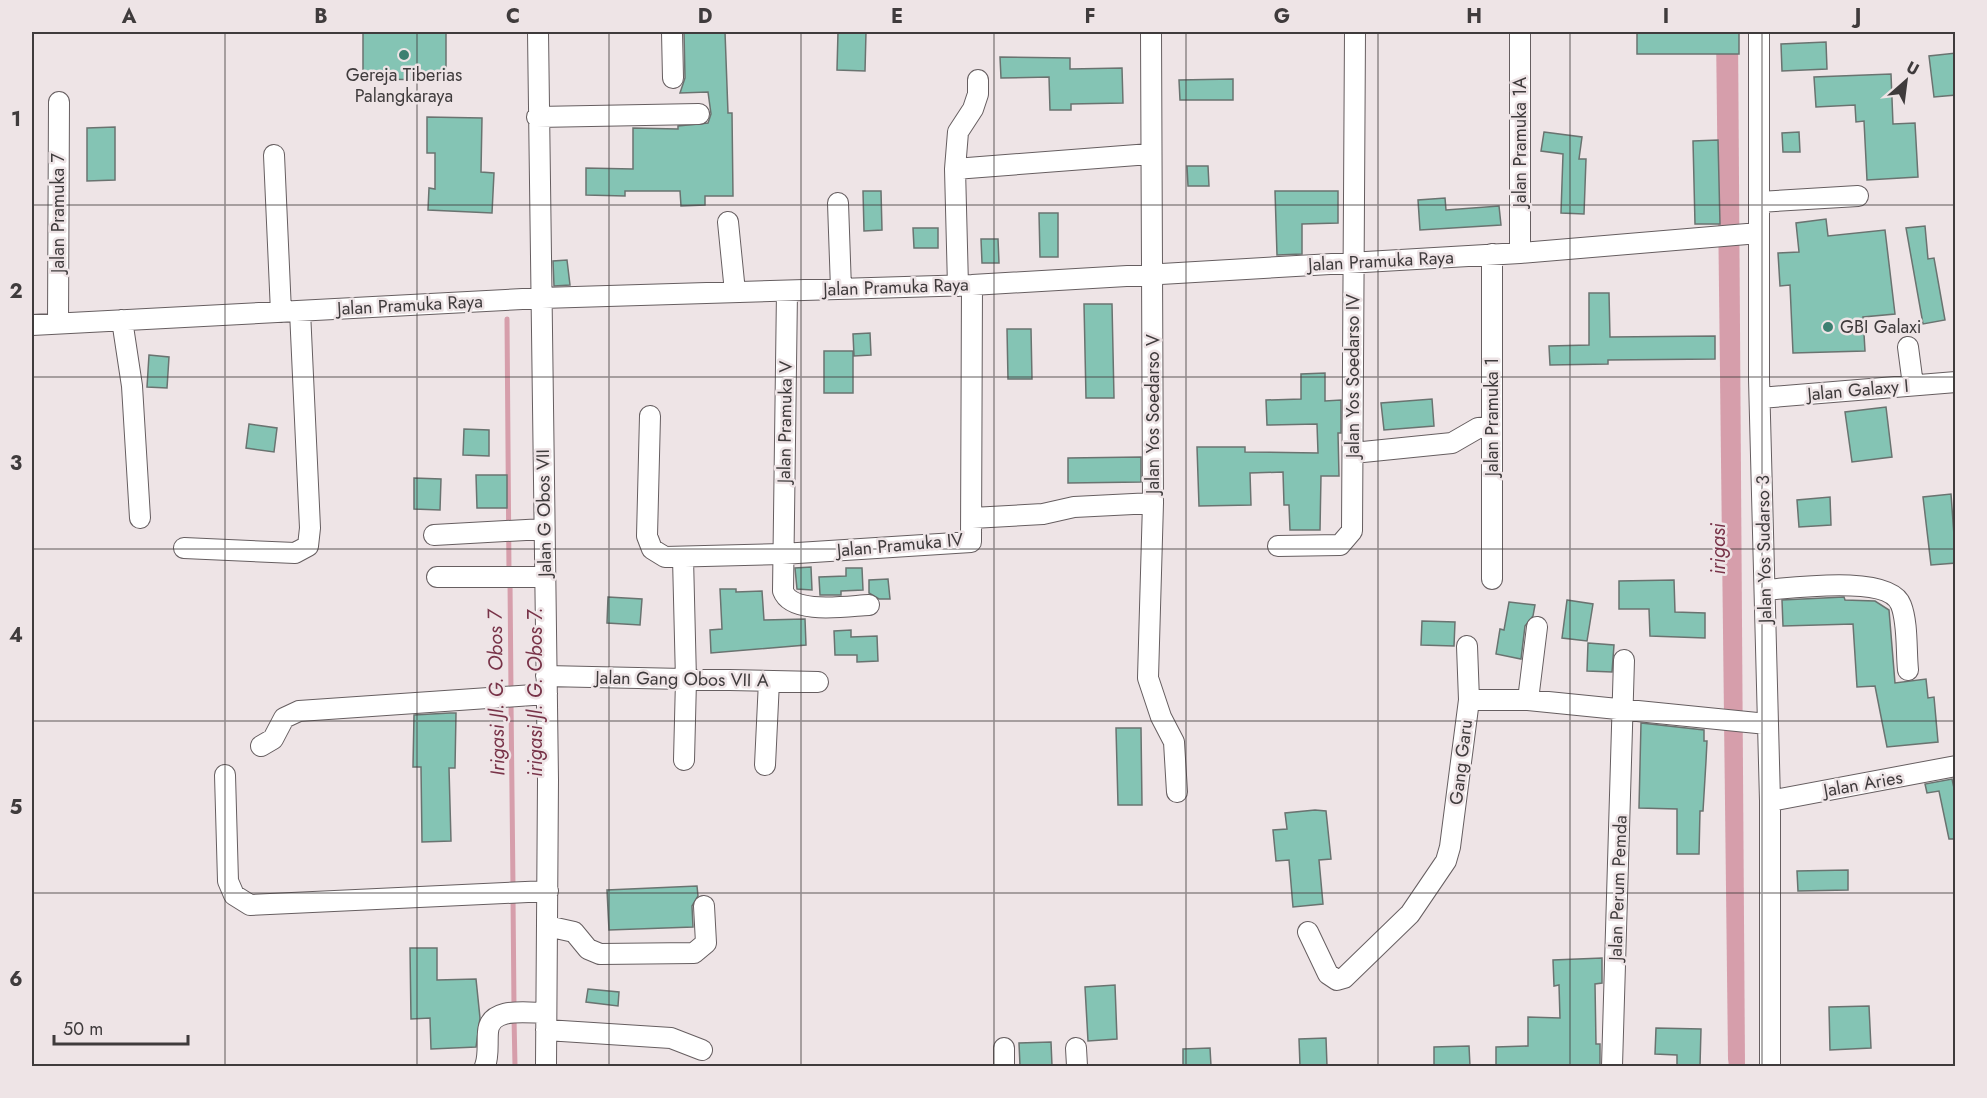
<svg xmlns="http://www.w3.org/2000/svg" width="1987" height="1098" viewBox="0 0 1987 1098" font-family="Jost,sans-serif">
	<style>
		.water { fill: #d69eab }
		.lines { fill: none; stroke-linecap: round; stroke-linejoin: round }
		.stream { stroke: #d69eab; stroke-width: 5 }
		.building { fill: #84c4b4; stroke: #6a7370; stroke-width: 1.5 }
		.minor-casing { stroke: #665e60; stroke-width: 22 }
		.minor { stroke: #fff; stroke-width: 20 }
		.grid { fill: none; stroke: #3f3b3c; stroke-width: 1.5; stroke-opacity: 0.55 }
		.poi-dot { fill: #3d8071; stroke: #eee4e6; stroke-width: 2 }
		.labels { text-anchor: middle; stroke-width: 5; stroke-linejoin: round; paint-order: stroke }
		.poi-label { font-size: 18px; fill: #3f3b3c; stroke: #eee4e6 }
		.street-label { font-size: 18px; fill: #3f3b3c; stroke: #eee4e6 }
		.water-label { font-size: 20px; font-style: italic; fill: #783348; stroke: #eee4e6 }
		.neatline { fill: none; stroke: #3f3b3c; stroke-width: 2 }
		.grid-label { font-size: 20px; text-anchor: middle; font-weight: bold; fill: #3f3b3c }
	</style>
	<rect width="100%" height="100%" fill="#eee4e6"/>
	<!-- water -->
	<path class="water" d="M1716,32h22l7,1034h-16l-1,-7z"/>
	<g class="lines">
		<!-- stream -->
		<path class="stream" d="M507,319l2,253
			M510,582l1,110
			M511,702l2,185
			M513,897l1,110
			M514,1017l1,49"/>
	</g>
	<!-- building -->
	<path class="building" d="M363,32h83v48l-83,-1z
		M684,32h41l3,81h4l1,83h-28v9l-24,1 -1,-15h-55v5l-39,-1v-27l47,1v-41l45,1v-3l30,-3 3,-9 -3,-22 -28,1 5,-15z
		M838,32h28l-1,39 -28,-1z
		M1637,32h102v22h-102z
		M1826,42l1,27 -45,2 -1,-27z
		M1956,53v42l-22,2 -5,-41z
		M1000,57l70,1v11l52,-1 1,35 -52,1v6h-21l-1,-33 -48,1z
		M1891,74l2,50 22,-1 3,54 -51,3 -3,-59 -8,1 -1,-17 -39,2 -2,-30z
		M1233,79v21h-53l-1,-20z
		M427,117l55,1 -1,54 13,1 -2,40 -64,-3 1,-22 6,1v-36h-8z
		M115,127v53l-28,1v-53z
		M1544,132l38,5 -3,22h7l-2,55 -23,-1 2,-59 -22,-3z
		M1799,132l1,20h-17l-1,-19z
		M1718,140l2,84h-25l-2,-83z
		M1187,166h21l1,20h-21z
		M863,191h18l1,39 -18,1z
		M1275,191h63v32l-36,1v30l-25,1z
		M1445,198l1,12 53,-4 2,19 -81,5 -2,-30z
		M1039,213h19v44h-18z
		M1826,219l2,17 57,-6 10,84 -32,3 2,34 -72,2 -3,-68 -10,1 -2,-33 21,-1 -3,-29z
		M1925,226l3,33 6,-1 11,62 -22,4 -17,-96z
		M913,228h25v20h-24z
		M981,239h17l1,24h-17z
		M567,260l3,25 -16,1 -1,-25z
		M1589,293h20l1,44 105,-1v23l-107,1v4l-58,1 -1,-19 40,-1z
		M1084,304h28l2,94h-28z
		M1007,329h24l1,50h-24z
		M870,333l1,22 -17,1 -1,-22z
		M824,351h29v42h-29z
		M149,355l20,2 -2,31 -20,-1z
		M1325,373v28l16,-1v33h-3l1,43h-18l-1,54h-30l-1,-25h-5l-1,-33 -33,1 1,32 -52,1 -2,-59h48v5l73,1 -1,-29 -50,1 -1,-25 35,-1v-25z
		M1432,399l2,27 -50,4 -3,-27z
		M1886,407l6,50 -40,5 -7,-50z
		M249,424l28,4 -3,24 -28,-4z
		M464,429l25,1v26l-26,-1z
		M1141,457v25l-73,1v-25z
		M476,475h31v33h-30z
		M414,478l27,1 -1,31 -26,-1z
		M1951,494l5,69 -25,2 -8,-68z
		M1830,497l1,28 -32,2 -2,-27z
		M811,567l1,23 -15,-1 -2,-21z
		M846,568h16l1,22 -22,1v4h-21l-1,-18 27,-1z
		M888,579l2,20h-11l-10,-6v-13z
		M1674,580l1,32 30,1v25l-55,-2 -1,-27h-30v-28z
		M720,589h16v3l26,-1 2,29 41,-1 1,26 -95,8 -1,-23 12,-1z
		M608,597l34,2 -2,26 -33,-2z
		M1844,597l1,3 30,1 14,9 6,73 31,-4 2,19 6,-1 4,45 -51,5 -12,-61 -18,1 -4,-63 -70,2 -1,-26z
		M1567,600l26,4 -6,37 -25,-3z
		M1509,602l26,3 -2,11 -8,10 -4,33 -25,-5 4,-25 4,1z
		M1422,621l33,1 -1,24 -33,-1z
		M851,630v7l26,-1 1,25 -21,1v-7h-22l-1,-24z
		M1588,643l26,2 -2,27 -25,-1z
		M450,713h6l-1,55h-6l2,73 -29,1 -1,-75h-8l1,-52z
		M1641,723l63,7v11h3l-1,20 -3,50h-3l-1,43h-22v-45l-38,-1z
		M1116,728h25l1,77h-24z
		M1952,779l4,18v42h-7l-10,-48 -12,2 -2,-9z
		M1315,810l11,1 5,48 -12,1 4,44 -30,3 -4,-47 -13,1 -3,-31 14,-1 -2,-16z
		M1848,870v20l-50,1 -1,-20z
		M697,886l1,10 -6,10 1,21 -84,3 -2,-40z
		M410,948h27v32l39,-1 4,39 -4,29 -45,2 -1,-31 -19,1z
		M1602,958v25l-7,1 1,60h4v22h-104v-19l32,-1v-29l32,1 -1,-33 -5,1 -1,-26z
		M1115,985l2,54 -29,2 -3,-54z
		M588,989l31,3 -1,14 -32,-4z
		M1869,1006l2,42 -41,2 -1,-43z
		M1656,1028l45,1 -1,37h-23v-11l-22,-1z
		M1326,1038l1,28h-27l-1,-27z
		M1051,1042l1,24h-32l-1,-23z
		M1469,1046l1,20h-36v-19z
		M1210,1048l1,18h-28v-17z"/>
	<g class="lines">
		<defs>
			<path id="minor" d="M538,32l10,748 -2,286
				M672,32l1,46
				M1151,32l2,471 -5,175 13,39 13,25 3,50
				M1520,32v221
				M1759,32v347l11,422v265
				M537,117l162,-3
				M274,155l7,157
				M955,169l3,-37 15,-23 5,-15v-14
				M1759,202l99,-6
				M838,203l3,86
				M728,222l7,70
				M1492,254v325
				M958,286l-3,-117 195,-15
				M787,291l-4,300c9,24 64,15 86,14
				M122,320l10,66 8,132
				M58,323l1,-221
				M32,325l510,-27 430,-13 548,-32 239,-20
				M1908,347l5,38
				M1760,398l196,-16
				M650,416l-3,120 5,13 13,8 117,-3 189,-12 1,-257
				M1353,453l99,-10 26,-15 14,-1
				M972,518l71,-4 31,-7 79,-4
				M434,535l110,-6
				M1278,546l62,-1 12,-14 3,-499
				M184,548l111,5 13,-7 2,-18 -10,-217
				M683,558l3,122 -2,80
				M437,577h108
				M1765,590c27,-2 125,-16 136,15 7,18 5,45 7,65
				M1467,646l2,54
				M546,676l272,6
				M1528,700l9,-73
				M261,746l12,-7 11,-21 15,-7 248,-17
				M765,765l4,-84
				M225,775l3,106 6,14 16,10 298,-14
				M1770,801l186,-35
				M547,926l27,6 14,17 12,5 94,-1 12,-10 -2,-37
				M1308,932l20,42 9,6 7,-2 66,-64 36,-53 4,-14 19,-147h59l239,24
				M546,1030l125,8 31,12
				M1004,1048v18
				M1076,1048l1,18
				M485,1066c4,-10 2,-22 3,-34 2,-26 39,-19 58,-19
				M1612,1066l12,-406"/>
		</defs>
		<!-- minor casing -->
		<use href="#minor" class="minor-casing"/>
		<!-- minor -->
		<use href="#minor" class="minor"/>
	</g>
	<!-- grid -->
	<path class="grid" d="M225,32v1034M417,32v1034M609,32v1034M801,32v1034M994,32v1034M1186,32v1034M1378,32v1034M1570,32v1034M1762,32v1034M32,205h1924M32,377h1924M32,549h1924M32,721h1924M32,893h1924"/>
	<!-- markers -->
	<g class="poi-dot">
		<circle cx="404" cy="55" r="6"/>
		<circle cx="1828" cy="327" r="6"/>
	</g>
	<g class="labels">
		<!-- poi labels -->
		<g class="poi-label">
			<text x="404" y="81">Gereja Tiberias<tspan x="404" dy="21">Palangkaraya</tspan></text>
			<text x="1840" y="333" text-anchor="start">GBI Galaxi</text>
		</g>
		<!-- street labels -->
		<g class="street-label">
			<text transform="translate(1520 142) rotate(-90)" y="6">Jalan Pramuka 1A</text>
			<text transform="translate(58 213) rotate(-90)" y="6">Jalan Pramuka 7</text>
			<text transform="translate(1381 261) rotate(-3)" y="6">Jalan Pramuka Raya</text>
			<text transform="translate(896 287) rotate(-2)" y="6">Jalan Pramuka Raya</text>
			<text transform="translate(410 305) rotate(-3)" y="6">Jalan Pramuka Raya</text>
			<text transform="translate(1353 376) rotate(-90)" y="6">Jalan Yos Soedarso IV</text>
			<text transform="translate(1858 390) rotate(-5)" y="6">Jalan Galaxy I</text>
			<text transform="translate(1153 414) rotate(-90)" y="6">Jalan Yos Soedarso V</text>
			<text transform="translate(1492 417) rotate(-90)" y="6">Jalan Pramuka 1</text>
			<text transform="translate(785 422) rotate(-89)" y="6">Jalan Pramuka V</text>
			<text transform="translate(544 513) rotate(-91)" y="6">Jalan G Obos VII</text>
			<text transform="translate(900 545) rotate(-5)" y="6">Jalan Pramuka IV</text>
			<text transform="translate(1764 549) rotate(-91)" y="6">Jalan Yos Sudarso 3</text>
			<text transform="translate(682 679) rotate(1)" y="6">Jalan Gang Obos VII A</text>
			<text transform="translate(1461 762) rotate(-83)" y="6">Gang Garu</text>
			<text transform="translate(1863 784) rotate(-10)" y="6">Jalan Aries</text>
			<text transform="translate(1618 888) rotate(-88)" y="6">Jalan Perum Pemda</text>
		</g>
		<!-- water labels -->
		<g class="water-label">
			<text transform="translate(1718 549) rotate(-90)" y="7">irigasi</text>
			<text transform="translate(535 692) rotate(-90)" y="7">irigasi Jl. G. Obos 7.</text>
			<text transform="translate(496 693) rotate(-91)" y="7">Irigasi Jl. G. Obos 7</text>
		</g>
	</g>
	<!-- border -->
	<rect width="1987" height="1098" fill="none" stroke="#eee4e6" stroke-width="66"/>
	<!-- north arrow -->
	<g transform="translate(1906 81) rotate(28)" stroke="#eee4e6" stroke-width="4.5" paint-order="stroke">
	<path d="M0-4.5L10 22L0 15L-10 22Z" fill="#3f3b3c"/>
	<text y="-9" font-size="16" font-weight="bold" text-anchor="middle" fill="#3f3b3c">U</text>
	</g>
	<!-- scale -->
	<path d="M54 1035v9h134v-9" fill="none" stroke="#3f3b3c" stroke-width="3"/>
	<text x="63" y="1035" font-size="18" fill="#3f3b3c" stroke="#eee4e6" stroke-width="4.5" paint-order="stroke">50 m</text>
	<rect x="33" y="33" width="1921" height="1032" class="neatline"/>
	<g class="grid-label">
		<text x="129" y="23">A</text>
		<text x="321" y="23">B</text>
		<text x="513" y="23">C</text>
		<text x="705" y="23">D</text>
		<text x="897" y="23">E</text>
		<text x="1090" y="23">F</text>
		<text x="1282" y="23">G</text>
		<text x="1474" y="23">H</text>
		<text x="1666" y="23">I</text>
		<text x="1858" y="23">J</text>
		<text x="16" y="126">1</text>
		<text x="16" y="298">2</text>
		<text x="16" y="470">3</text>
		<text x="16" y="642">4</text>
		<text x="16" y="814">5</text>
		<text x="16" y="986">6</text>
	</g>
</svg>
